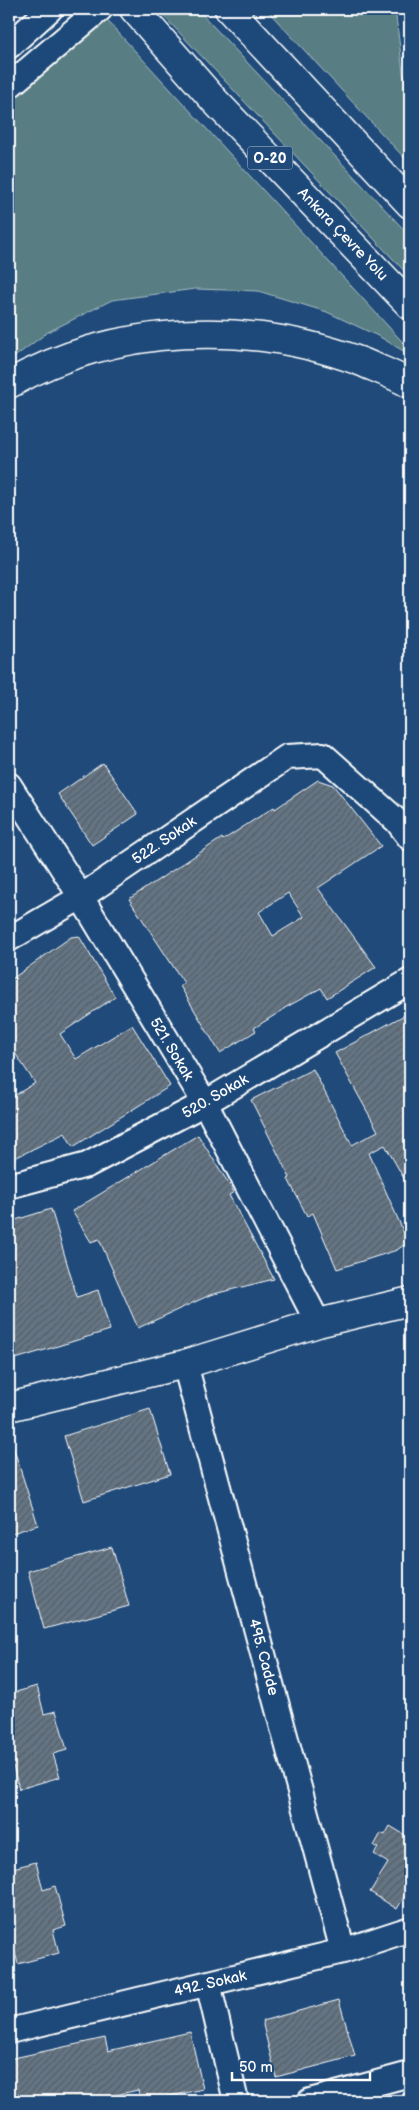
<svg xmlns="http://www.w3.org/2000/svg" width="419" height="2110" viewBox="0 0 419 2110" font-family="'Balsamiq Sans',sans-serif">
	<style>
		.green { fill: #597e84; stroke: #acbec2 }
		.building { fill: url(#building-hatch); stroke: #fff; fill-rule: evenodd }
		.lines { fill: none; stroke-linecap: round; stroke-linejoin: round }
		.minor-casing { stroke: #fff; stroke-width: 28 }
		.major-casing { stroke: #fff; stroke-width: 31 }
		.highway-casing { stroke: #fff; stroke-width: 31 }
		.minor { stroke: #1f4a7a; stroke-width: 24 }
		.major { stroke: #1f4a7a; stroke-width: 28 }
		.highway { stroke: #1f4a7a; stroke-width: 28 }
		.labels { text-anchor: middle; stroke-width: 4.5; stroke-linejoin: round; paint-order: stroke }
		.shield { fill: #1f4a7a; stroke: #bcc9d7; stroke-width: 1 }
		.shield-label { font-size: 14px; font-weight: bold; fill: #fff }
		.street-label { font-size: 15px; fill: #fff; stroke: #1f4a7a }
	</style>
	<defs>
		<pattern id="building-hatch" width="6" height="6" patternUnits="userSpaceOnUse" patternTransform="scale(1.25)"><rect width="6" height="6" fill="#647584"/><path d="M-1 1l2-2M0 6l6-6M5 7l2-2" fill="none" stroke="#575e65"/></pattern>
	</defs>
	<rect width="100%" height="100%" fill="#1f4a7a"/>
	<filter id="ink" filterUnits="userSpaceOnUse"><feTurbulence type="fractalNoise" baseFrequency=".02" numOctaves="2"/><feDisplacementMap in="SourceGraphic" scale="10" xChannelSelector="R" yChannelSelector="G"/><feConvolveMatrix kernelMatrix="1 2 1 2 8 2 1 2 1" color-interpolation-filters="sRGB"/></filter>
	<g filter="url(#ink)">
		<!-- green -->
		<path class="green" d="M157,9h40l213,227v41z
			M266,9h129l8,63 7,22v70z
			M103,16l307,334v5l-30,-18 -53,-25 -69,-21 -63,-2 -83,11 -64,32 -39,29v-265z"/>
		<!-- building -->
		<path class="building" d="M103,763l35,51 -46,31 -34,-51z
			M318,780l15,5 48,61 -63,42 58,79 -49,31 -6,-10 -38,21v1l-29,18 2,3 -36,22 -40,-67 4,-3 -55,-84 93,-61 1,2 51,-33 1,2zM288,893l16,24 -31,19 -14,-24z
			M79,936l36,61 -55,37 16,25 56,-34 38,61 -97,61 -8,-14 -56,28v-62l26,-16 -26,-39v-63l62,-44z
			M410,1012v177l-25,-44 -16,8 39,89 -11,8 -60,19 -24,-56 -6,3 -19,-37 2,-1 -39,-78 62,-31 39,76 26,-14 -43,-78z
			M198,1135l36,57 -5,3 45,84 -64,16 -72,33 -39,-89 -8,3 -19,-31z
			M51,1209l26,88 21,-7 12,40 -101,31v-139z
			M150,1409l20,65 -86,27 -20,-65z
			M9,1443h3l26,82 -29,9z
			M112,1547l17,59 -85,23 -16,-58z
			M37,1686l7,28 12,-3 11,39 -14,4 7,23 -41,12 -6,-23 -4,1v-73z
			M390,1826l20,12v49l-13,22 -27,-17 18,-29 -14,-9 4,-6 -4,-2 7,-13 4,2z
			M36,1862l7,28 12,-4 11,40 -13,4 6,23 -41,11 -6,-22 -3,1v-74z
			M339,2000l16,56 -79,21 -14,-56z
			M190,2032l13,57 -55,12h-7l-3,-11 -50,11h-79v-42l96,-21 3,13z"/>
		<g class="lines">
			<defs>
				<path id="minor" d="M9,46l41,-37
					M9,86l91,-77
					M9,785l72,112 124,206 113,220
					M9,939l72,-42 206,-140 36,-2 74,66 13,17
					M9,1186l78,-21 118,-62 205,-122
					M185,1364l158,587
					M208,1983l28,118
					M9,2031l334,-80 67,-22
					M310,2101l100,-27"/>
				<path id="major" d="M9,1407l176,-43 133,-41 92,-22"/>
				<path id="highway" d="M134,9l79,90 197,206
					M229,9l181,195
					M9,384c106,-60 240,-65 353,-22 16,7 33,13 48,22"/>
			</defs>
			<!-- minor casing -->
			<use href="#minor" class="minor-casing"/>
			<!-- major casing -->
			<use href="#major" class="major-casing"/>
			<!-- highway casing -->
			<use href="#highway" class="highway-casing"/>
			<!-- minor -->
			<use href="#minor" class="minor"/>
			<!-- major -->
			<use href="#major" class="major"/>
			<!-- highway -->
			<use href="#highway" class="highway"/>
		</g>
	</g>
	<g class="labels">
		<!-- shield labels -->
		<rect class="shield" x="247.5" y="146.5" width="45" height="23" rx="4"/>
		<g class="shield-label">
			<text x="270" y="163">O-20</text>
		</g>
		<!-- street labels -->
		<g class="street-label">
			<text transform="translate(343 234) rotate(46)" y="5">Ankara Çevre Yolu</text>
			<text transform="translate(164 840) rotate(-34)" y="5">522. Sokak</text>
			<text transform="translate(172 1049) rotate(59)" y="5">521. Sokak</text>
			<text transform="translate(215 1096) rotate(-30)" y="5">520. Sokak</text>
			<text transform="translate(264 1657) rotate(75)" y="5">495. Cadde</text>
			<text transform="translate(210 1983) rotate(-13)" y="5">492. Sokak</text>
		</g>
	</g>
	<!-- margin -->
	<rect width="419" height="2110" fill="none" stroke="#1f4a7a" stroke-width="30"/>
	<rect x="15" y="15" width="389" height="2080" fill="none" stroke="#fff" stroke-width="2" filter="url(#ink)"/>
	<!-- scale -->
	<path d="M232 2072v8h138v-8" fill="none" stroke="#ffffff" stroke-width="2.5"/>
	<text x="239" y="2072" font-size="15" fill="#ffffff" stroke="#1f4a7a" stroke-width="4" paint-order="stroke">50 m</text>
</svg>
